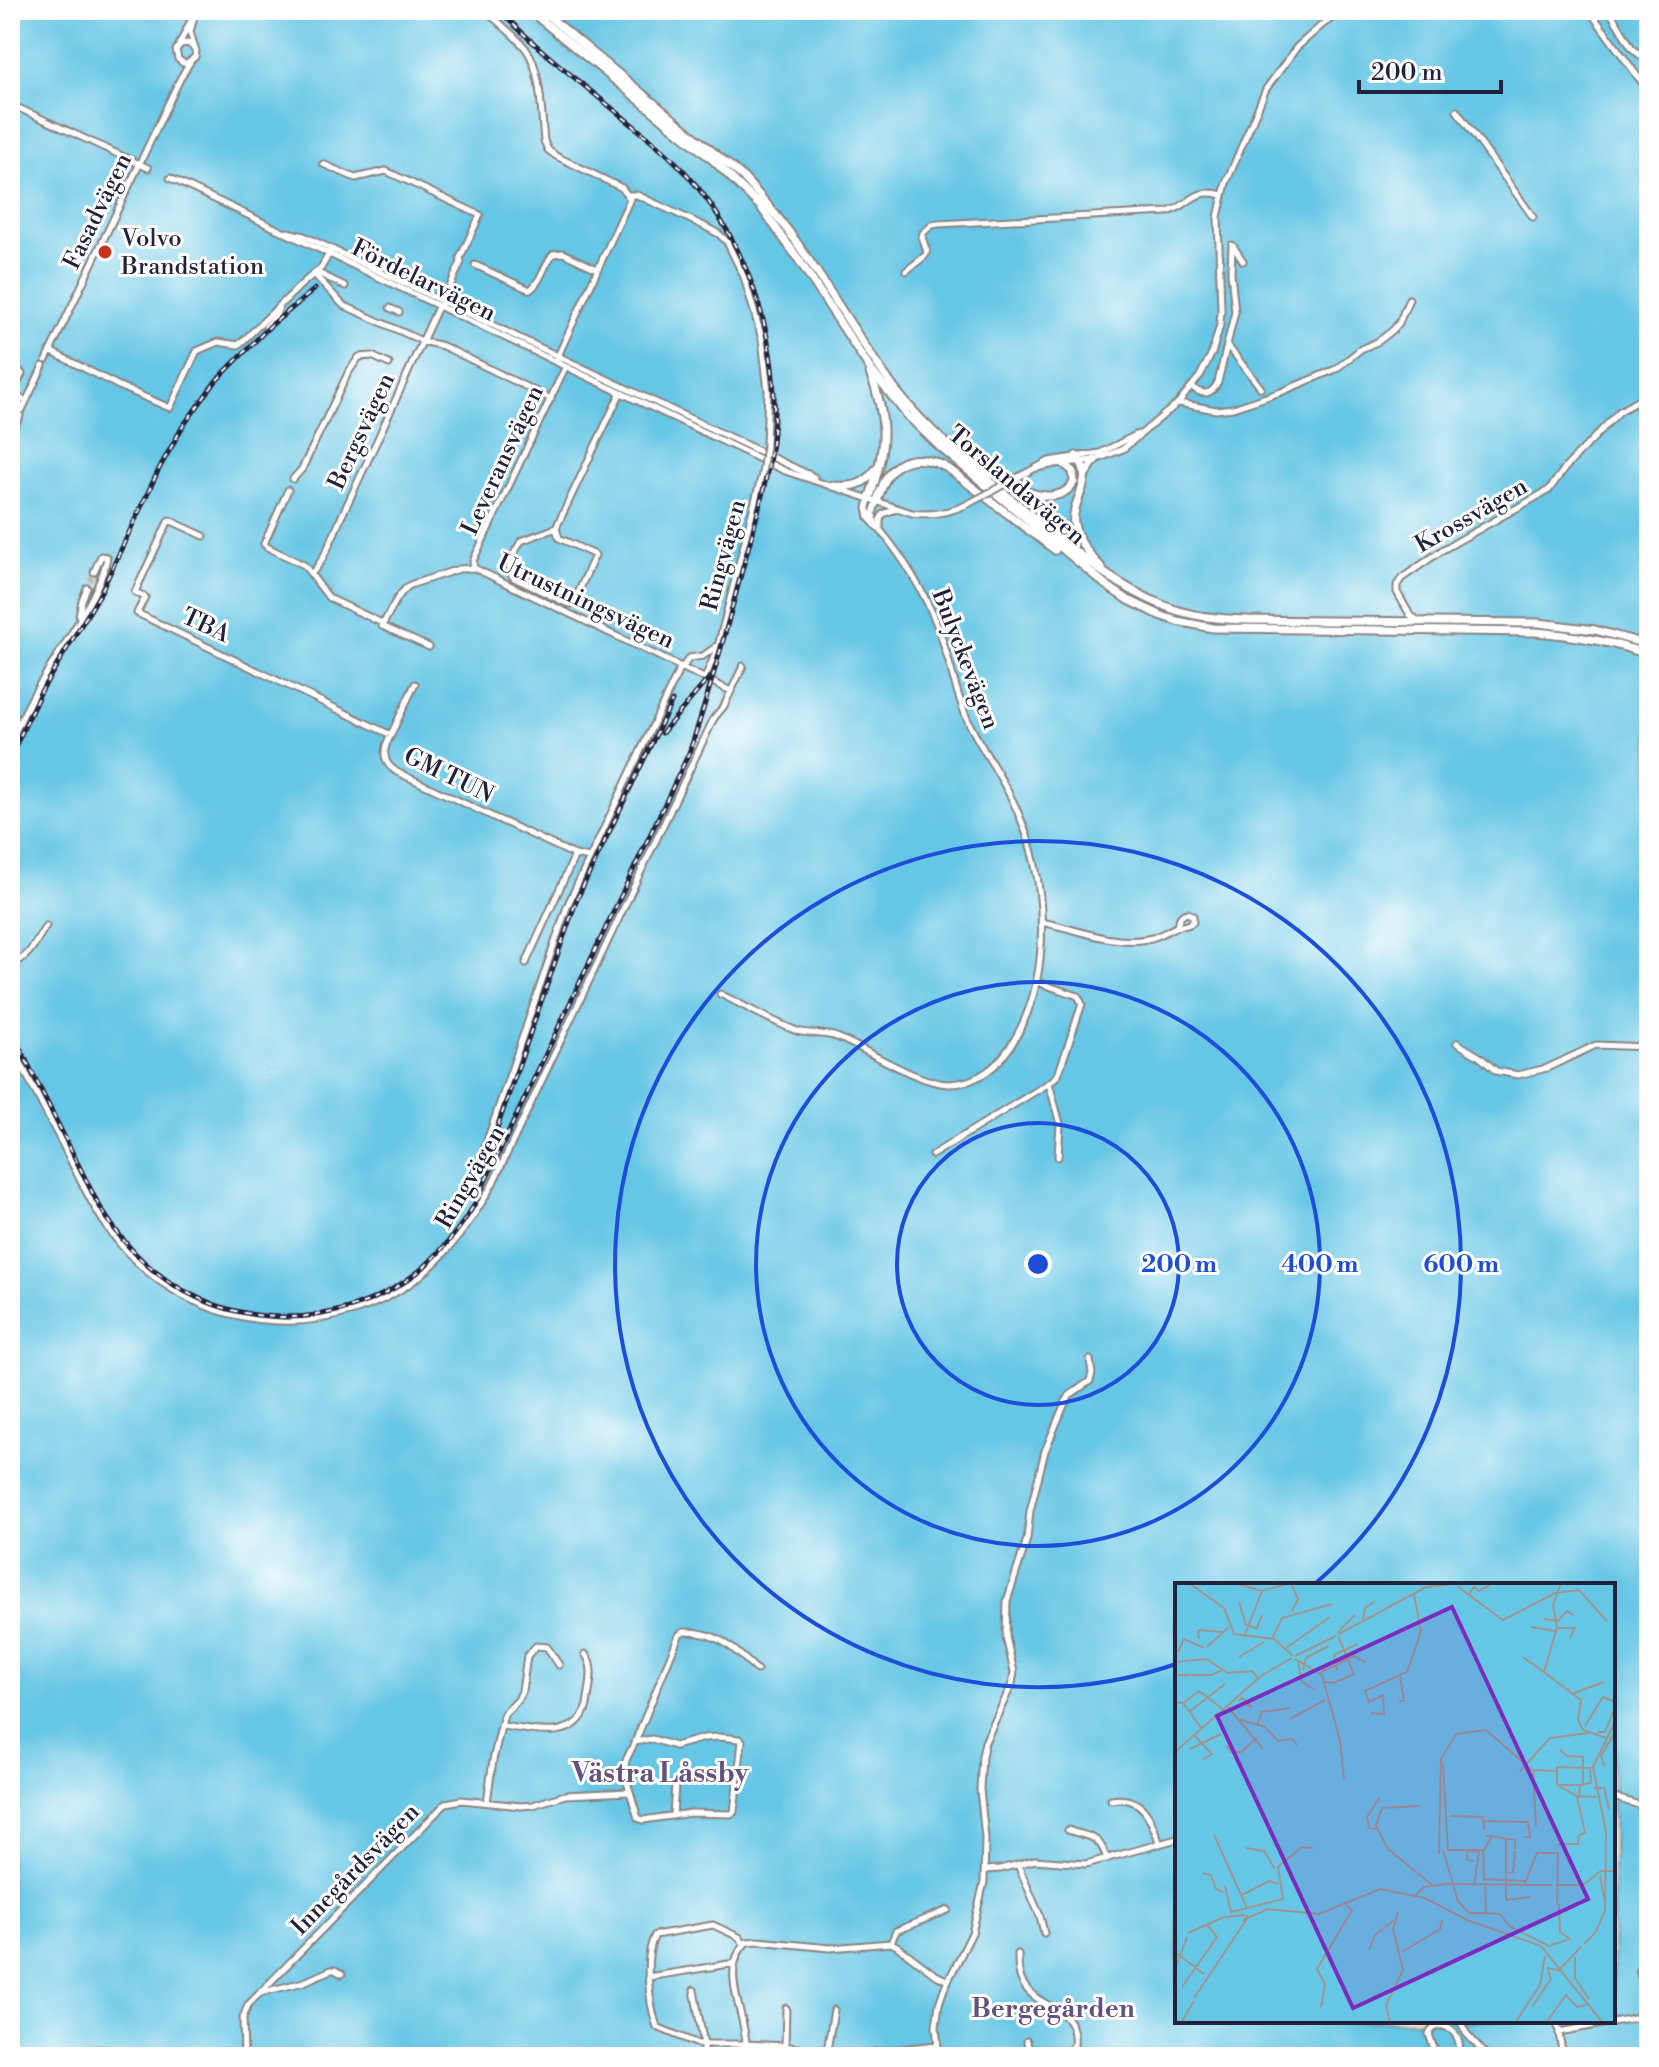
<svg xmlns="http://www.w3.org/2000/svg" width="1659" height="2067" viewBox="0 0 1659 2067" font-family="'Libre Bodoni',serif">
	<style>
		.water { fill: #66c6e5; stroke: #447490; stroke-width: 2; fill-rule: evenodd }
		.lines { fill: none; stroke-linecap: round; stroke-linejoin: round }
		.minor-tunnel { stroke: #c8bba9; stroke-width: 5; stroke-dasharray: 5 2.5; stroke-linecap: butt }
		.minor-casing { stroke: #8a8280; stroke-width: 9 }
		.primary-casing { stroke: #8a8280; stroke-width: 11 }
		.minor { stroke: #fff; stroke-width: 5 }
		.primary { stroke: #fff; stroke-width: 7 }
		.rail-casing { stroke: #22223b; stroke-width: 5 }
		.rail { stroke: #fff; stroke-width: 2; stroke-dasharray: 6; stroke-linecap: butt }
		.minor-bridge-casing { stroke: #8a8280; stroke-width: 9; stroke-linecap: butt }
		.minor-bridge { stroke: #fff; stroke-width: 5 }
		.ring { fill: none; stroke: #1d4ed8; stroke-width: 4 }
		.poi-dot { fill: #c8321e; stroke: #fff; stroke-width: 3 }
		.labels { text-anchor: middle; stroke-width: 6; stroke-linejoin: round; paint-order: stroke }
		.street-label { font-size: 24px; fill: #22223b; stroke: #fff }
		.poi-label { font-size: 24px; fill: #22223b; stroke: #fff; text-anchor: start }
		.neighbourhood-label { font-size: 26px; font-weight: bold; fill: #64527b; stroke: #fff }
		.quarter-label { font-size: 28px; font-weight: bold; fill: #64527b; stroke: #fff }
		.inset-road { fill: none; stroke: #9f958e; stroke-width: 2 }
		.view { fill: #7b2cbf; fill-opacity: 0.15; stroke: #7b2cbf; stroke-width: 4 }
		.inset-edge { fill: none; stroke: #22223b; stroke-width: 4 }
		.centre { fill: #1d4ed8; stroke: #fff; stroke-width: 4 }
		.ring-label { font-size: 24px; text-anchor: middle; font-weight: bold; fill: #1d4ed8; stroke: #fff; stroke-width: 6; stroke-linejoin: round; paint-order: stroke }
	</style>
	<rect width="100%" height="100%" fill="#fff"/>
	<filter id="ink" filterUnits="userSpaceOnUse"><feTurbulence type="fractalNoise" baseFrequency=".0125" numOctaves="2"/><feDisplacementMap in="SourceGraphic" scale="16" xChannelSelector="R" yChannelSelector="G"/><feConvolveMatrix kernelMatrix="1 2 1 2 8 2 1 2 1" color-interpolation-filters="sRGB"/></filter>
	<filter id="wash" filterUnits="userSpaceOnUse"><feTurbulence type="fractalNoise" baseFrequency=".006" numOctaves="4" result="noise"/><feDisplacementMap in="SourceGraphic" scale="32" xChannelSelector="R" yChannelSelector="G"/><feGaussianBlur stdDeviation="1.8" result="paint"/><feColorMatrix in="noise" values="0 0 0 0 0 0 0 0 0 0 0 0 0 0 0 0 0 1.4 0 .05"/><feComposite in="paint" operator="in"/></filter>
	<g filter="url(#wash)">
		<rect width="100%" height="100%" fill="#f2e1c5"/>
		<!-- water -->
		<path class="water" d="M10,10h1639v2047h-1639zM1177,1585h436v436h-436z"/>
	</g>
	<g filter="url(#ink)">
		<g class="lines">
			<!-- minor-tunnel -->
			<path class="minor-tunnel" d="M87,588l7,-16"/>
			<defs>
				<path id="minor" d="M486,10c13,14 29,25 40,39 16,21 15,66 18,92l4,9 8,6 66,32 8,11 -73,159
					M1589,10l60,82
					M1609,10l23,38 8,7h4
					M179,45l17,-35
					M194,48l-6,-5 -7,1 -5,6 2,9 5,4h4l8,-6 1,-6 -6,-19 5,-19
					M10,104l138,64
					M1457,111l76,106
					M170,178l615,293 127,42c20,3 36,0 54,-8
					M628,195h9l67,31 15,8 8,8 17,35 18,62 6,52 -2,54
					M287,232l17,4 510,241
					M1233,246l10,15
					M475,265l55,25c11,-8 14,-25 23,-36l10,-1 34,16
					M906,271l19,-15 2,-4 -5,-15 1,-4 9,-8 6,-1 229,-12c25,-6 24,-25 56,-17
					M316,272l29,14
					M314,274l29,31 79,36 21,5 108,53
					M390,308l9,4
					M266,327l9,-10 4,-9
					M1227,345l34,43
					M50,351l69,35 51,22 27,-57 21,-9 20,3 5,-4 61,-59 17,-14 9,-16
					M46,360l134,-281 10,-17
					M10,368l8,1 4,5 -5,10h-7
					M1192,387c11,9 20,8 26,-5l17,-70 -4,-39 1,-28
					M10,393l16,8
					M1179,403l37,7 17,-2 48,-16 55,-23 25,-20 18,-8 14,-11 6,-7 10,-24
					M22,410l21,-44
					M10,435l10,-19
					M1037,468l18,-4 40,-4 28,-11 55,-46 22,-27 12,-23 8,-28 1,-16 -3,-92 8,-34 40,-94 31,-42 25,-22 21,-15
					M1026,473l23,-12 51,-8 38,-19
					M293,479l9,-10 46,-96 11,-16 13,-1 17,8
					M288,490l-24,54 3,3 37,18 25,33 55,26
					M875,524l-2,-11 4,-12
					M556,528l3,10 36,17 -21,47 -3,2 -5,-1 -52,-25c-11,-11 1,-25 7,-37l35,-13 64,-134
					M880,529v-9l3,-6 13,-5
					M204,536l-35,-16 -34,72 10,5 -8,16 254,122
					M474,568l-1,-7 92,-193
					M311,574c15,-15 25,-46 34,-65 32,-67 62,-135 93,-202l5,-5 18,-40 -1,-4 20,-43 -94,-44 -31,7 -32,-14
					M79,616l3,-16 5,-12
					M1419,621l-9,-6 -13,-23v-7l5,-7 42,-29 105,-59 16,-22 49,-51 6,-6 29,-17
					M429,647l-47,-21c8,-14 15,-32 28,-41l49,-16 15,-1 257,123
					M683,667l6,-9 14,-2 14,-10
					M705,678l12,-28 45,-176
					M415,684l-29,61c-3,13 0,20 11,27l178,83
					M10,743c9,-19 17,-38 28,-56 19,-32 64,-95 69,-130l-6,-1 -7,16
					M1041,922c34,6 71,24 106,17 13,-2 19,-8 29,-12 7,-2 10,0 17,-5v-6l-5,-3c-8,1 -9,6 -11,13
					M10,963c19,-2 26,-23 36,-37
					M526,963l49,-108 14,3
					M720,994c25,12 51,27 77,37 14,4 29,1 42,7 29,12 82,47 111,46 31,-1 52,-21 66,-47 37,-65 31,-162 0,-229 -13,-30 -33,-56 -47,-85 -15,-31 -19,-66 -32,-98 -13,-33 -33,-66 -56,-94 -4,-4 -8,-8 -12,-13l-2,-10 2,-9
					M10,1040c16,35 34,69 52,103 19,38 36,78 66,110 76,83 211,92 298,18 28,-24 48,-54 66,-86l222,-467 10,-12 19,-40
					M1457,1043l23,14 16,14 22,4 29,-7 49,-23 53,2
					M1049,1083l11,41 -2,33
					M932,1155l117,-72 9,-8 24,-71 -4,-8 -41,-14
					M473,1182l95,-278 113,-238
					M503,1726c28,4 74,17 84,-21 2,-17 9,-38 -2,-51
					M635,1742l-9,18 -2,12 14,46 5,2 48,-7 40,1 3,-2 8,-71 -2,-2 -22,-2 -14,1 -29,8 -23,-7 -17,3 44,-107 5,-3c34,-1 50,17 73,38
					M1613,1797l36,11
					M1111,1800c33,-5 39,18 49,44
					M487,1802l6,-42 11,-46 14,-14 4,-9 5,-35 9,-10 11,1 12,18
					M673,1816l2,-32
					M1068,1830c21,8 31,3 39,29
					M1018,1865l22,51 4,17
					M985,1870l15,-1 35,-9 51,4 91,-25
					M891,1943l5,-12 52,-21
					M744,1944l-5,-7 -26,-12 -58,10c-12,22 -6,68 2,92l41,17h48l39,2 54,10 98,-11
					M1018,1954c0,11 0,22 6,31 15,25 54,20 50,60l-9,12
					M648,1977l87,-14
					M694,1990l10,55 -3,12
					M261,1991l2,1 41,-10 27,-12h4l7,4
					M1460,2021l6,12 22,24
					M1557,2021l6,36
					M1559,2032l86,-16 -2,-31 -4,-16
					M1027,2041l1,7 7,9
					M904,2049l1,8
					M826,2056l8,-46
					M244,2057l-1,-39 5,-13 198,-202 15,-3 60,6 12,-1 32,-10 64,-3
					M743,2057c1,-4 3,-9 3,-13 -1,-32 -28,-75 1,-102l11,-1 72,7 61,-5 6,3 37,28 14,7
					M783,2057l2,-11 1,-38
					M939,2057l-3,-31 3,-22 5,-15 28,-56 12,-51 1,-44 -5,-49 2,-33 3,-14 27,-58 2,-12 -8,-35 1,-36 20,-62 3,-28 15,-60 20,-48 5,-8 20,-14 2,-8 -2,-13
					M1457,2057l-19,-1 -4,-7 -5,-15c9,-16 26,-6 30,9 1,5 1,9 0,14"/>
				<path id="primary" d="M529,10l184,150 47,46 37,51 74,113 36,45 33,32 166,138 22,15 34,16 15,5 36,7 322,4c39,3 77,9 114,23
					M541,10l201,166c23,25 45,51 64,80 31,45 58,92 91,136 35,44 81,79 124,115 46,37 88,77 144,99 26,11 54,13 83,14l291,3 56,7 54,15
					M1076,456c22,24 -6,43 -2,68 3,17 16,32 28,44
					M969,457c23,18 83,61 105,25l-1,-11 -10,-8
					M1086,473l9,-13
					M833,486c20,1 31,0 43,-17
					M869,499c17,-48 20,-78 1,-126
					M877,501c3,-8 5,-16 10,-24 14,-23 41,-21 62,-8l106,81"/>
			</defs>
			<!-- minor casing -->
			<use href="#minor" class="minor-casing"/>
			<!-- primary casing -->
			<use href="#primary" class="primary-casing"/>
			<!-- minor -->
			<use href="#minor" class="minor"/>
			<!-- primary -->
			<use href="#primary" class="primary"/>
			<defs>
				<path id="rail" d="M662,733l47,-55
					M10,758l30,-65 60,-99 60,-127 23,-41 33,-45 53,-54 46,-38
					M10,1028l85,170c15,27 33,51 57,71 75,63 189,64 266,3 22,-18 40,-41 55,-65l216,-454c20,-58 35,-116 51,-175 12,-45 26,-89 32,-135 11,-94 -21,-194 -82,-265 -21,-25 -47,-44 -72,-65 -41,-33 -82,-65 -119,-103
					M490,1148l87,-249 95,-198"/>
			</defs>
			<!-- rail casing -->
			<use href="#rail" class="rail-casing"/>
			<!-- rail -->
			<use href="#rail" class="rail"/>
			<defs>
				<path id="minor-bridge" d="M762,474l4,-29
					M966,505l60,-32"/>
			</defs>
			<!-- minor-bridge casing -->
			<use href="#minor-bridge" class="minor-bridge-casing"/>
			<!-- minor-bridge -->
			<use href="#minor-bridge" class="minor-bridge"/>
		</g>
	</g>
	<!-- distance rings -->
	<g class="ring">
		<circle cx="1038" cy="1264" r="141"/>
		<circle cx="1038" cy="1264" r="282"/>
		<path d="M1176 1664A423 423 0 1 1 1316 1583"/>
	</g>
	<!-- markers -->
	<circle class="poi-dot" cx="105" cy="252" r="8"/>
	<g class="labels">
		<!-- street labels -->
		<g class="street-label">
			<text transform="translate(97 211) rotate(-64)" y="8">Fasadvägen</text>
			<text transform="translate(424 280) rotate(26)" y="8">Fördelarvägen</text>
			<text transform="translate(361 431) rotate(-65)" y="8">Bergsvägen</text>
			<text transform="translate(502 460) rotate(-65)" y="8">Leveransvägen</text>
			<text transform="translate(1017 485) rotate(40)" y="8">Torslandavägen</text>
			<text transform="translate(1471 515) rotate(-30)" y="8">Krossvägen</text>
			<text transform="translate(723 555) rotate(-75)" y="8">Ringvägen</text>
			<text transform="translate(586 601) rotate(25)" y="8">Utrustningsvägen</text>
			<text transform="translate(206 625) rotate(25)" y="8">TBA</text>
			<text transform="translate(966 659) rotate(69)" y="8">Bulyckevägen</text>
			<text transform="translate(449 775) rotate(26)" y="8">GM TUN</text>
			<text transform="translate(470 1177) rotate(-60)" y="8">Ringvägen</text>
			<text transform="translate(355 1869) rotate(-46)" y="8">Innegårdsvägen</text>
		</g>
		<!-- poi labels -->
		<g class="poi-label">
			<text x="121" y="246">Volvo<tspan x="121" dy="28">Brandstation</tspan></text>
		</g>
		<!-- neighbourhood labels -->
		<g class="neighbourhood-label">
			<text x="1053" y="2017">Bergegården</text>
		</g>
		<!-- quarter labels -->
		<g class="quarter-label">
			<text x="660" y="1782">Västra Låssby</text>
		</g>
	</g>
	<!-- overview -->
	<g transform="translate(1175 1583)">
		<rect width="440" height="440" fill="#f2e1c5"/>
		<path d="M0,0h440v440h-440z" fill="#66c6e5"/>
		<path class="inset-road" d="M14,0l35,25 10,26 40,5 19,17M60,0l27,8 29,-8M116,0l7,16 -6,12M386,0l-8,22 4,23 -13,44 37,28 -3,20 5,10 23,8M282,3l46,34 52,-27 24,-3 28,31M293,12l6,-8 5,4 14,-8M64,19l7,23 11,3 5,-13M369,36l14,2 9,-10 6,4M188,38l2,-13 10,-7M356,44l25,4M382,45h18l-5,10M162,50l18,-18M164,51l87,-47 38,-4M69,54l18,-46M24,56l-1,-9 24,2M97,56l10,-21 50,-14M32,64l22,-20M111,65l44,-31M3,69l6,-13 20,9M120,73l41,-20M64,74l25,-15M348,74l21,15M120,76l27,16 18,66 4,38M123,78l4,21 13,8M0,79l31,-3 22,14 24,-2 7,8M128,87l3,-12 22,-12M162,87l-3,-15 24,-11M146,89l33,-16 12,7M12,93l-9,-1h34l10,-5M149,99l10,1 20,-9 -16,-38M399,110l30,-11M63,118l5,-3 9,9 -6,-2M224,118h5l-4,-24M0,119l8,1 19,26M8,120l16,-12 25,19M53,124l35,42M14,129l36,-28M196,130l13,1 -1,-19 -14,7 -4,-11 42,-19 14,-40 -7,-38M63,136l27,8 13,14 14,-2 5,6M115,136l35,-19M82,142l5,-13 28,-4M410,143l18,-29 12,5M423,149h7l10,-24M20,153l17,18 -10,6M51,162l5,7h10l16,-14M15,166l31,-15M385,167l7,6 16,1v27M0,169l86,-76 31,-18M268,180l5,87M429,183l-3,-10 14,-24M358,187l3,56M345,188l30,-33 38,-5M384,203l18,10 19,1M419,205h10l5,21M404,213l1,-11 11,-2 -1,-15 -33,-1v18h23M245,223l-38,2 -6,18 12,23 44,36M275,233l33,1 1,13M309,238l44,1 2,15h-6M201,246l-7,-1 -2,-11 13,-20M39,252l33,73M317,253l23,4v9M331,255v62l25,-3M383,261h20l1,-9 6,-2 -8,-37M71,265l18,3 11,18M268,267l15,51 11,12h17M273,267h36l8,-14h-7M308,267l1,31M264,271l2,-95 15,-25 30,-4 46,40 25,1M28,290l8,2 5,14 7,3M334,290l4,-1 2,-21M425,293l5,26M309,296l41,2M310,301l1,29 14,1 9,12 40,20 21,-7 -10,-7 -1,-28M381,302h27l18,-14h14M50,303l6,26 52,-13 -5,-32 24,-20 11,1M299,303l5,-34 -12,-1v9l7,1M349,303l13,-33h21M67,312l27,-14 9,3M239,314l10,-10 22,-3 106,1M382,320l1,-51M73,332l-3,4 23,-10 51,5 61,-25 45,9 42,22 74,26 62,77M13,350l36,-16 21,-2M409,361l12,-12 9,-22 1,-78 -13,-65 22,-45M194,367l6,-15 19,-15M0,369l29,22M227,369l38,-23 2,-9M400,374v21l14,21M0,386l12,-32M384,387l22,-23M376,398l-3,-13 13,3M7,404l35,-50 -10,-12M19,415l53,-79M358,423l17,-26M146,424l4,-23 -8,-15 35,-59 -6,-5M6,440l13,-22M215,440l-4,-18 17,-35 -10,-41 5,-17M340,440l25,-38 5,-29M371,440l20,-28 11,12 9,-2"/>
		<path class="view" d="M277,24l136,292 -235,109 -136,-292z"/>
		<rect width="440" height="440" class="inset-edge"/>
	</g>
	<circle cx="1038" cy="1264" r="12" class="centre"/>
	<g class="ring-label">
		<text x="1179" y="1272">200 m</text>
		<text x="1320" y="1272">400 m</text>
		<text x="1461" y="1272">600 m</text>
	</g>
	<!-- margin -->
	<rect width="1659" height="2067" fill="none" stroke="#fff" stroke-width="40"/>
	<!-- scale -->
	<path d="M1359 80v12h142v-12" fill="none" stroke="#22223b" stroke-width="4"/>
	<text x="1371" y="80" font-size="24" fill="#22223b" stroke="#ffffff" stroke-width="6" paint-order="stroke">200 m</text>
</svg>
